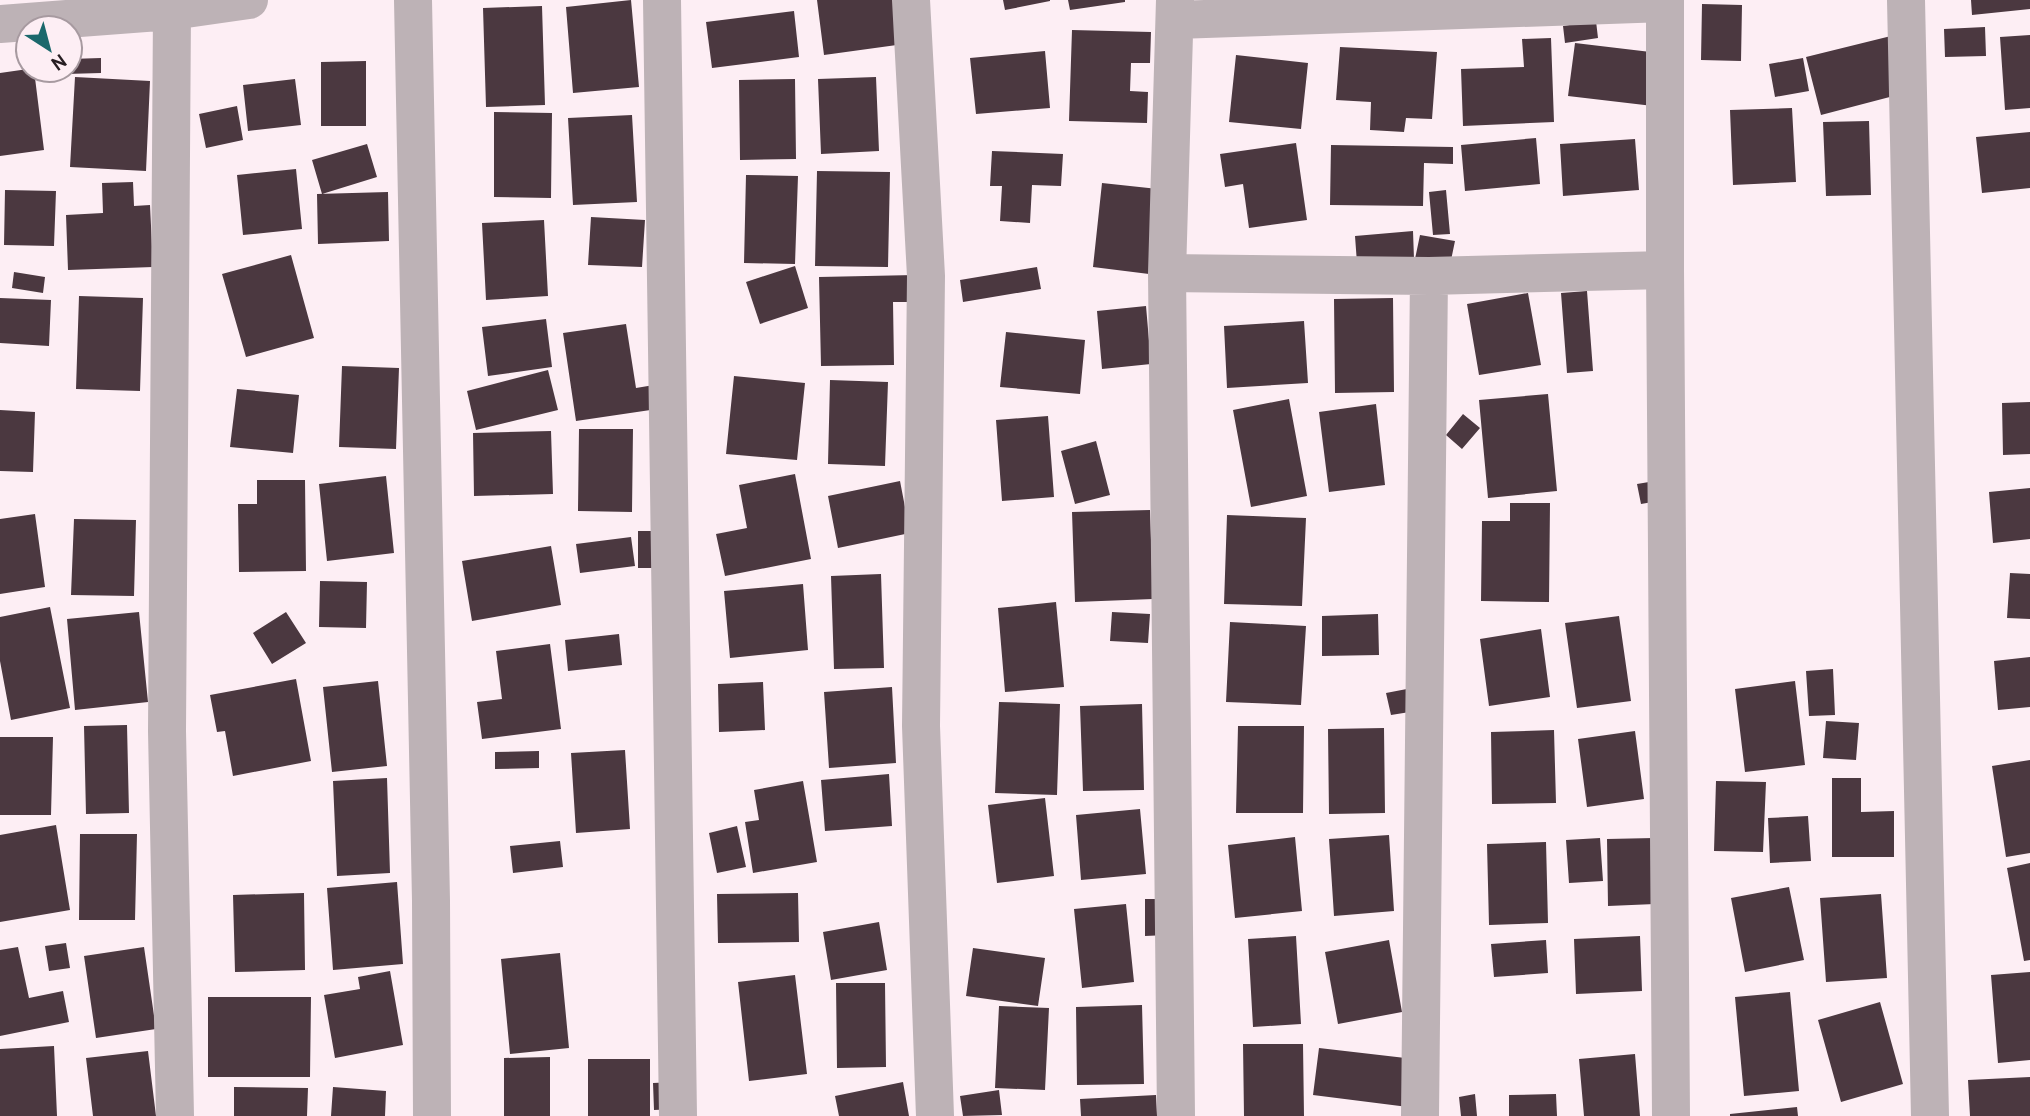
<svg xmlns="http://www.w3.org/2000/svg" width="2030" height="1116" viewBox="0 0 2030 1116" font-family="Overpass,sans-serif">
	<style>
		.building { fill: #4b3840 }
		.lines { fill: none; stroke-linecap: round; stroke-linejoin: round }
		.minor { stroke: #bdb2b6; stroke-width: 38 }
	</style>
	<rect width="100%" height="100%" fill="#fdeef4"/>
	<!-- building -->
	<path class="building" d="M631,0l8,87 -66,6 -7,-86z
		M817,0h81l6,44 -80,11z
		M1003,0h47v1l-45,9z
		M1068,0h57v2l-55,8z
		M1971,0h59v9l-58,6z
		M1702,4l40,1 -1,56 -40,-1z
		M542,6l3,99 -59,2 -3,-99z
		M794,11l5,46 -87,11 -6,-46z
		M1596,21l2,17 -33,5 -2,-17z
		M1985,27l1,29 -41,1 -1,-28z
		M1072,30l79,2 -1,31h-19l-1,28 18,1 -1,31 -78,-2z
		M2030,35v73l-25,2 -5,-73z
		M1891,36l14,57 -84,22 -15,-58z
		M1551,38l3,84 -91,4 -2,-57 63,-2 -2,-28z
		M1575,43l84,10 -6,53 -85,-10z
		M1340,47l97,5 -5,67 -26,-1 -2,14 -34,-2 1,-28 -35,-2z
		M1045,51l5,57 -74,6 -6,-56z
		M1236,55l72,8 -7,66 -72,-7z
		M101,58v15l-35,1v-4h4v-11z
		M1803,58l6,33 -34,6 -6,-33z
		M366,61v65h-45v-64z
		M28,69l6,1 10,80 -44,6v-83z
		M75,77l75,4 -4,90 -76,-4z
		M876,77l3,74 -58,3 -3,-75z
		M295,79l6,46 -53,6 -5,-46z
		M795,79l1,80 -56,1 -1,-80z
		M237,106l6,34 -37,8 -7,-34z
		M1792,108l4,74 -63,3 -3,-75z
		M494,112l58,1 -1,85 -57,-1z
		M632,115l5,87 -64,3 -5,-87z
		M1869,121l2,74 -45,1 -3,-74z
		M2030,132v56l-48,5 -6,-56z
		M1536,138l4,46 -75,7 -4,-46z
		M1635,139l4,51 -76,6 -3,-52z
		M1296,143l11,77 -58,8 -6,-44 -18,3 -5,-33z
		M367,144l10,33 -55,17 -10,-34z
		M1331,145l122,2v17l-29,-1 -1,43 -93,-1z
		M992,151l71,3 -2,32 -29,-1 -2,38 -30,-2 2,-35h-12z
		M296,169l6,60 -59,6 -6,-60z
		M817,171l73,1 -2,95 -73,-1z
		M746,175l52,1 -3,88 -51,-1z
		M133,182l1,24 16,-1 3,62 -85,3 -2,-55 37,-2 -1,-30z
		M1102,183l56,6 -9,85 -56,-7z
		M5,190l51,1 -2,55 -50,-1z
		M1446,190l4,44 -17,1 -4,-43z
		M388,192l1,49 -71,3 -1,-50z
		M591,217l54,3 -3,47 -54,-2z
		M544,220l4,76 -62,4 -4,-77z
		M1413,231l1,28 -57,4 -2,-27z
		M1420,235l35,6 -5,24 -35,-6z
		M291,255l23,83 -68,19 -24,-83z
		M795,266l13,42 -48,16 -14,-42z
		M1037,267l4,22 -78,13 -3,-22z
		M14,272l31,5 -2,16 -31,-5z
		M915,275l1,27h-23l1,63 -73,1 -2,-89z
		M1587,291l6,80 -26,2 -6,-80z
		M1528,293l13,72 -62,10 -12,-71z
		M79,296l64,2 -3,93 -64,-2z
		M0,298l51,2 -2,46 -49,-3z
		M1393,298l1,94 -59,1 -1,-94z
		M1146,306l5,58 -49,5 -5,-58z
		M546,319l6,48 -64,9 -6,-49z
		M1304,321l4,62 -81,5 -3,-62z
		M626,324l10,64 24,-4 4,24 -88,13 -13,-88z
		M1006,332l79,8 -5,54 -80,-7z
		M342,366l57,2 -3,81 -57,-2z
		M548,370l10,40 -82,20 -9,-39z
		M734,376l71,7 -8,77 -71,-6z
		M830,380l58,2 -3,84 -57,-2z
		M237,389l62,6 -6,58 -63,-6z
		M1548,394l9,97 -69,7 -9,-98z
		M1289,399l18,97 -56,11 -18,-97z
		M2030,402v52l-27,1 -1,-52z
		M1376,404l9,81 -56,7 -10,-80z
		M0,410l35,2 -2,60 -33,-1z
		M1463,414l17,14 -18,21 -16,-14z
		M1048,416l6,81 -52,4 -6,-81z
		M579,429h54l-1,83 -54,-1z
		M551,431l2,63 -79,2 -1,-63z
		M1096,441l14,54 -35,9 -14,-53z
		M795,474l16,85 -86,17 -9,-42 31,-6 -8,-43z
		M386,476l8,77 -67,8 -8,-77z
		M257,480h48l1,91 -67,1 -1,-68h19z
		M1661,480l3,20 -23,4 -4,-20z
		M900,481l10,52 -72,15 -10,-52z
		M2030,488v51l-37,4 -4,-51z
		M1510,503h40l-1,99 -68,-1 1,-80h28z
		M1150,510l3,89 -78,3 -3,-90z
		M35,514l10,73 -45,7v-75z
		M1227,515l79,3 -4,88 -78,-2z
		M74,519l62,1 -2,76 -63,-1z
		M638,531h30v37h-30z
		M631,537l4,29 -55,7 -4,-29z
		M551,546l10,59 -89,16 -10,-60z
		M2010,573l20,1v45l-23,-1z
		M881,574l3,94 -50,1 -3,-93z
		M320,581l47,1 -1,46 -47,-1z
		M803,584l5,66 -78,8 -6,-67z
		M1056,602l8,85 -59,5 -7,-84z
		M50,607l20,101 -59,12 -11,-59v-44z
		M139,612l9,90 -73,8 -8,-91z
		M286,612l20,31 -34,21 -19,-31z
		M1112,612l38,2 -2,29 -38,-2z
		M1378,614l1,41 -57,1v-40z
		M1619,616l12,85 -54,7 -12,-85z
		M1230,622l76,4 -5,79 -75,-3z
		M1541,629l9,68 -61,9 -9,-67z
		M619,634l3,31 -54,6 -3,-31z
		M550,644l11,85 -79,10 -5,-37 25,-3 -6,-48z
		M2030,657v50l-32,3 -4,-49z
		M1833,669l2,46 -26,1 -3,-45z
		M296,679l15,82 -78,15 -8,-45 -8,1 -7,-37z
		M378,681l9,85 -55,6 -9,-85z
		M1795,681l10,84 -60,7 -10,-83z
		M763,682l2,48 -46,2 -1,-48z
		M892,687l4,76 -67,5 -5,-76z
		M1412,688l4,23 -25,4 -5,-22z
		M999,702l61,2 -3,91 -62,-2z
		M1142,704l2,86 -61,1 -3,-85z
		M1826,721l33,2 -3,37 -33,-2z
		M127,725l2,88 -43,1 -2,-88z
		M1238,726h66l-1,87h-67z
		M1384,728l1,85 -56,1 -1,-85z
		M1554,730l2,73 -64,1 -1,-72z
		M1635,731l9,68 -57,8 -9,-68z
		M0,737h53l-2,78h-51z
		M625,750l5,79 -54,4 -5,-80z
		M539,751v17l-44,1v-17z
		M2030,760v93l-24,4 -14,-91z
		M889,774l3,52 -67,5 -4,-51z
		M387,778l3,95 -53,3 -4,-95z
		M1832,778h29v34l33,-1v46h-62z
		M803,781l14,81 -64,11 -8,-51 14,-2 -5,-30z
		M1716,781l50,1 -3,70 -49,-1z
		M1045,798l9,78 -57,7 -9,-78z
		M1140,809l6,65 -65,6 -5,-65z
		M1808,816l3,45 -41,2 -2,-45z
		M56,825l14,85 -70,12v-87z
		M737,826l9,41 -29,6 -8,-40z
		M80,834h57l-2,86h-56z
		M1389,835l5,76 -60,5 -5,-77z
		M1295,837l7,74 -67,7 -7,-73z
		M1600,838l3,43 -34,2 -3,-43z
		M1654,838l1,66 -47,2 -1,-67z
		M560,841l3,26 -50,6 -3,-27z
		M1546,842l2,81 -59,2 -2,-81z
		M2030,863v97l-6,1 -17,-93z
		M397,882l6,82 -70,6 -6,-82z
		M1789,887l15,73 -59,12 -14,-74z
		M304,893l1,77 -70,2 -2,-77z
		M798,893l1,49 -81,1 -1,-49z
		M1881,894l6,84 -61,4 -6,-84z
		M1145,899h22v36l-22,1z
		M1126,904l8,78 -52,6 -8,-79z
		M879,922l8,48 -56,10 -8,-48z
		M1296,936l5,88 -48,3 -5,-88z
		M1640,936l2,55 -66,3 -2,-55z
		M1389,940l13,72 -64,12 -13,-72z
		M1546,940l2,33 -54,4 -3,-33z
		M66,943l4,25 -21,3 -4,-25z
		M18,947l11,51 34,-7 6,31 -69,14v-86z
		M144,947l12,82 -60,9 -12,-82z
		M973,948l72,10 -7,48 -72,-10z
		M560,953l9,95 -59,6 -9,-95z
		M390,971l13,74 -68,13 -11,-63 36,-6 -2,-12z
		M2030,972v88l-32,3 -7,-88z
		M795,975l12,99 -58,7 -11,-99z
		M836,983h49l1,84 -49,1z
		M1790,992l9,99 -55,5 -9,-99z
		M208,997h103l-1,80h-102z
		M1880,1002l23,82 -62,18 -23,-82z
		M1142,1005l2,79 -67,1 -1,-78z
		M999,1006l50,2 -4,82 -50,-2z
		M1243,1044h60l1,72h-60z
		M54,1046l3,70h-57v-67z
		M1319,1048l95,11 -6,48 -95,-12z
		M148,1051l8,65h-63l-7,-58z
		M1635,1054l5,62h-56l-5,-57z
		M550,1057v59h-46v-58z
		M588,1059h62v57h-62z
		M2030,1077v39h-60l-2,-36z
		M675,1082l1,27 -22,1 -1,-27z
		M903,1082l6,34h-70l-4,-20z
		M234,1087l74,1 -1,28h-73z
		M333,1087l53,4 -1,25h-54z
		M999,1090l3,25 -39,1 -3,-20z
		M1475,1094l2,22h-16l-2,-19z
		M1556,1094l1,22h-48v-21z
		M1156,1095l1,21h-76l-1,-17z
		M1797,1107l1,9h-68v-2z"/>
	<g class="lines">
		<!-- minor -->
		<path class="minor" d="M413,0l18,901 1,215
			M662,0l16,1116
			M911,0l15,276 -5,450 14,390
			M1175,0l-8,273 9,843
			M1665,0v270l6,846
			M1906,0l24,1116
			M172,11l-5,720 8,385
			M1176,20l489,-17
			M0,24l172,-13 77,-11
			M1167,273l262,3 236,-6
			M1420,1116l9,-840"/>
	</g>
	<!-- north arrow -->
	<g transform="translate(49 49) rotate(144)"><circle r="33" fill="#fdeef4" stroke="#a79aa0" stroke-width="2"/>
	<path d="M0-5L12 26L0 18L-12 26Z" fill="#1b686c"/>
	<text y="-10" font-size="19" font-weight="bold" text-anchor="middle" fill="#261d21">N</text>
	</g>
</svg>
